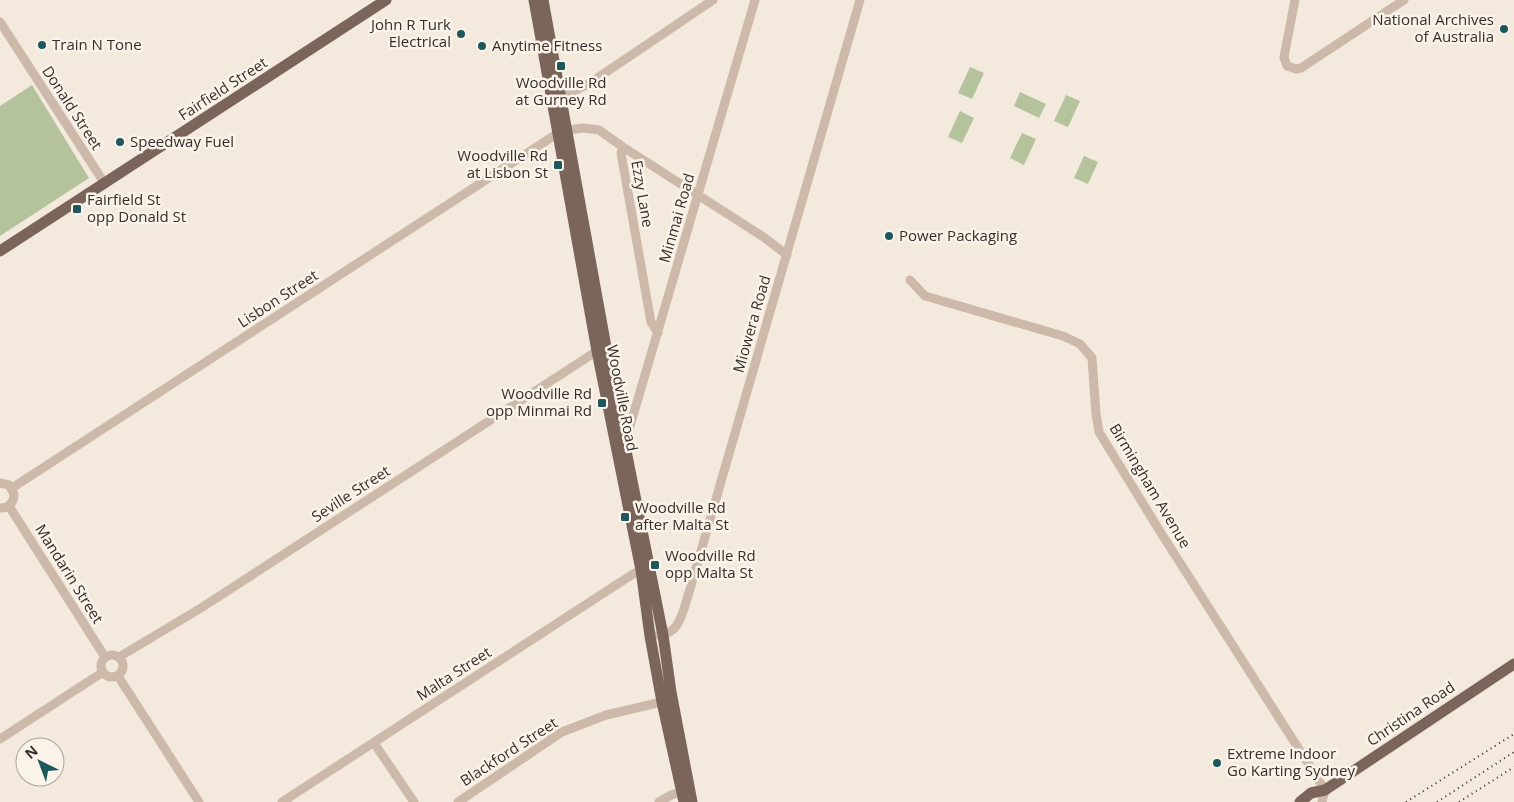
<svg xmlns="http://www.w3.org/2000/svg" width="1514" height="802" viewBox="0 0 1514 802" font-family="'Open Sans',sans-serif">
	<style>
		.green { fill: #b5c39d }
		.lines { fill: none; stroke-linecap: round; stroke-linejoin: round }
		.minor { stroke: #ccb9a9; stroke-width: 9 }
		.major { stroke: #7b655a; stroke-width: 11 }
		.rail { stroke: #382e29; stroke-width: 2; stroke-dasharray: 1 4; stroke-linecap: butt }
		.poi-dot { fill: #1d565b; stroke: #faf3ea; stroke-width: 2 }
		.labels { text-anchor: middle; stroke-width: 5; stroke-linejoin: round; paint-order: stroke }
		.poi-label { font-size: 15px; fill: #382e29; stroke: #faf3ea; text-anchor: start }
		.street-label { font-size: 15px; fill: #382e29; stroke: #faf3ea }
	</style>
	<rect width="100%" height="100%" fill="#f3e9dd"/>
	<!-- green -->
	<path class="green" d="M970,67l14,6 -12,26 -14,-6z
		M32,85l57,93 -89,58v-130z
		M1020,92l26,12 -7,14 -25,-12z
		M1066,95l14,6 -12,26 -14,-6z
		M960,111l14,7 -12,25 -14,-6z
		M1022,133l14,6 -12,26 -14,-7z
		M1084,156l14,6 -10,22 -14,-6z"/>
	<g class="lines">
		<!-- minor -->
		<path class="minor" d="M1295,0l-11,57 3,9 9,3 5,-1 103,-68
			M0,22l105,162
			M554,97l17,-4 22,-12 120,-81
			M568,130l15,-2 16,2 24,17 142,91 22,17
			M623,147l-2,6 30,169 7,11
			M910,280l15,16 138,40 17,8 12,14 4,56 3,18 62,101 164,257 -3,12
			M625,443l130,-443
			M0,483l9,2 5,9c0,9 -5,14 -14,14
			M12,488l546,-355
			M9,506l96,151
			M658,635c22,-1 24,-22 30,-39l172,-596
			M101 666a11 11 0 1 1 22 0a11 11 0 1 1-22 0Z
			M119,657l82,-49 396,-257
			M118,676l81,126
			M0,739l103,-67
			M374,743l40,59
			M282,802l351,-228 8,-4
			M458,802l104,-70 44,-17 56,-13
			M659,802l12,-7 16,-5"/>
		<!-- major -->
		<path class="major" d="M534,0l63,351 44,219 9,66 12,66 22,100
			M543,0l71,391 49,244 8,57 21,110
			M0,251l386,-251
			M1300,802l11,-9 14,-3 189,-126"/>
		<!-- rail -->
		<path class="rail" d="M1406,802l108,-68
			M1437,802l77,-50
			M1459,802l55,-35"/>
	</g>
	<!-- markers -->
	<g class="poi-dot">
		<circle cx="1504" cy="29" r="5"/>
		<circle cx="461" cy="34" r="5"/>
		<circle cx="42" cy="45" r="5"/>
		<circle cx="482" cy="46" r="5"/>
		<rect x="556" y="61" width="10" height="10" rx="2.5"/>
		<circle cx="120" cy="142" r="5"/>
		<rect x="553" y="160" width="10" height="10" rx="2.5"/>
		<rect x="72" y="204" width="10" height="10" rx="2.5"/>
		<circle cx="889" cy="236" r="5"/>
		<rect x="597" y="398" width="10" height="10" rx="2.5"/>
		<rect x="620" y="512" width="10" height="10" rx="2.5"/>
		<rect x="650" y="560" width="10" height="10" rx="2.5"/>
		<circle cx="1217" cy="763" r="5"/>
	</g>
	<g class="labels">
		<!-- poi labels -->
		<g class="poi-label">
			<text x="1494" y="25" text-anchor="end">National Archives<tspan x="1494" dy="17">of Australia</tspan></text>
			<text x="451" y="30" text-anchor="end">John R Turk<tspan x="451" dy="17">Electrical</tspan></text>
			<text x="52" y="50">Train N Tone</text>
			<text x="492" y="51">Anytime Fitness</text>
			<text x="561" y="88" text-anchor="middle">Woodville Rd<tspan x="561" dy="17">at Gurney Rd</tspan></text>
			<text x="130" y="147">Speedway Fuel</text>
			<text x="548" y="161" text-anchor="end">Woodville Rd<tspan x="548" dy="17">at Lisbon St</tspan></text>
			<text x="87" y="205">Fairfield St<tspan x="87" dy="17">opp Donald St</tspan></text>
			<text x="899" y="241">Power Packaging</text>
			<text x="592" y="399" text-anchor="end">Woodville Rd<tspan x="592" dy="17">opp Minmai Rd</tspan></text>
			<text x="635" y="513">Woodville Rd<tspan x="635" dy="17">after Malta St</tspan></text>
			<text x="665" y="561">Woodville Rd<tspan x="665" dy="17">opp Malta St</tspan></text>
			<text x="1227" y="759">Extreme Indoor<tspan x="1227" dy="17">Go Karting Sydney</tspan></text>
		</g>
		<!-- street labels -->
		<g class="street-label">
			<text transform="translate(223 89) rotate(-33)" y="5">Fairfield Street</text>
			<text transform="translate(72 108) rotate(57)" y="5">Donald Street</text>
			<text transform="translate(642 194) rotate(80)" y="5">Ezzy Lane</text>
			<text transform="translate(677 218) rotate(-74)" y="5">Minmai Road</text>
			<text transform="translate(278 299) rotate(-33)" y="5">Lisbon Street</text>
			<text transform="translate(752 324) rotate(-74)" y="5">Miowera Road</text>
			<text transform="translate(622 398) rotate(79)" y="5">Woodville Road</text>
			<text transform="translate(1150 486) rotate(59)" y="5">Birmingham Avenue</text>
			<text transform="translate(351 494) rotate(-33)" y="5">Seville Street</text>
			<text transform="translate(69 574) rotate(58)" y="5">Mandarin Street</text>
			<text transform="translate(454 674) rotate(-33)" y="5">Malta Street</text>
			<text transform="translate(1411 714) rotate(-34)" y="5">Christina Road</text>
			<text transform="translate(509 752) rotate(-33)" y="5">Blackford Street</text>
		</g>
	</g>
	<!-- north arrow -->
	<g transform="translate(40 762) rotate(318)"><circle r="24" fill="#faf3ea" stroke="#aca49d"/>
	<path d="M0-4L9 19L0 12L-9 19Z" fill="#1d565b"/>
	<text y="-8" font-size="14" font-weight="bold" text-anchor="middle" fill="#382e29">N</text>
	</g>
</svg>
